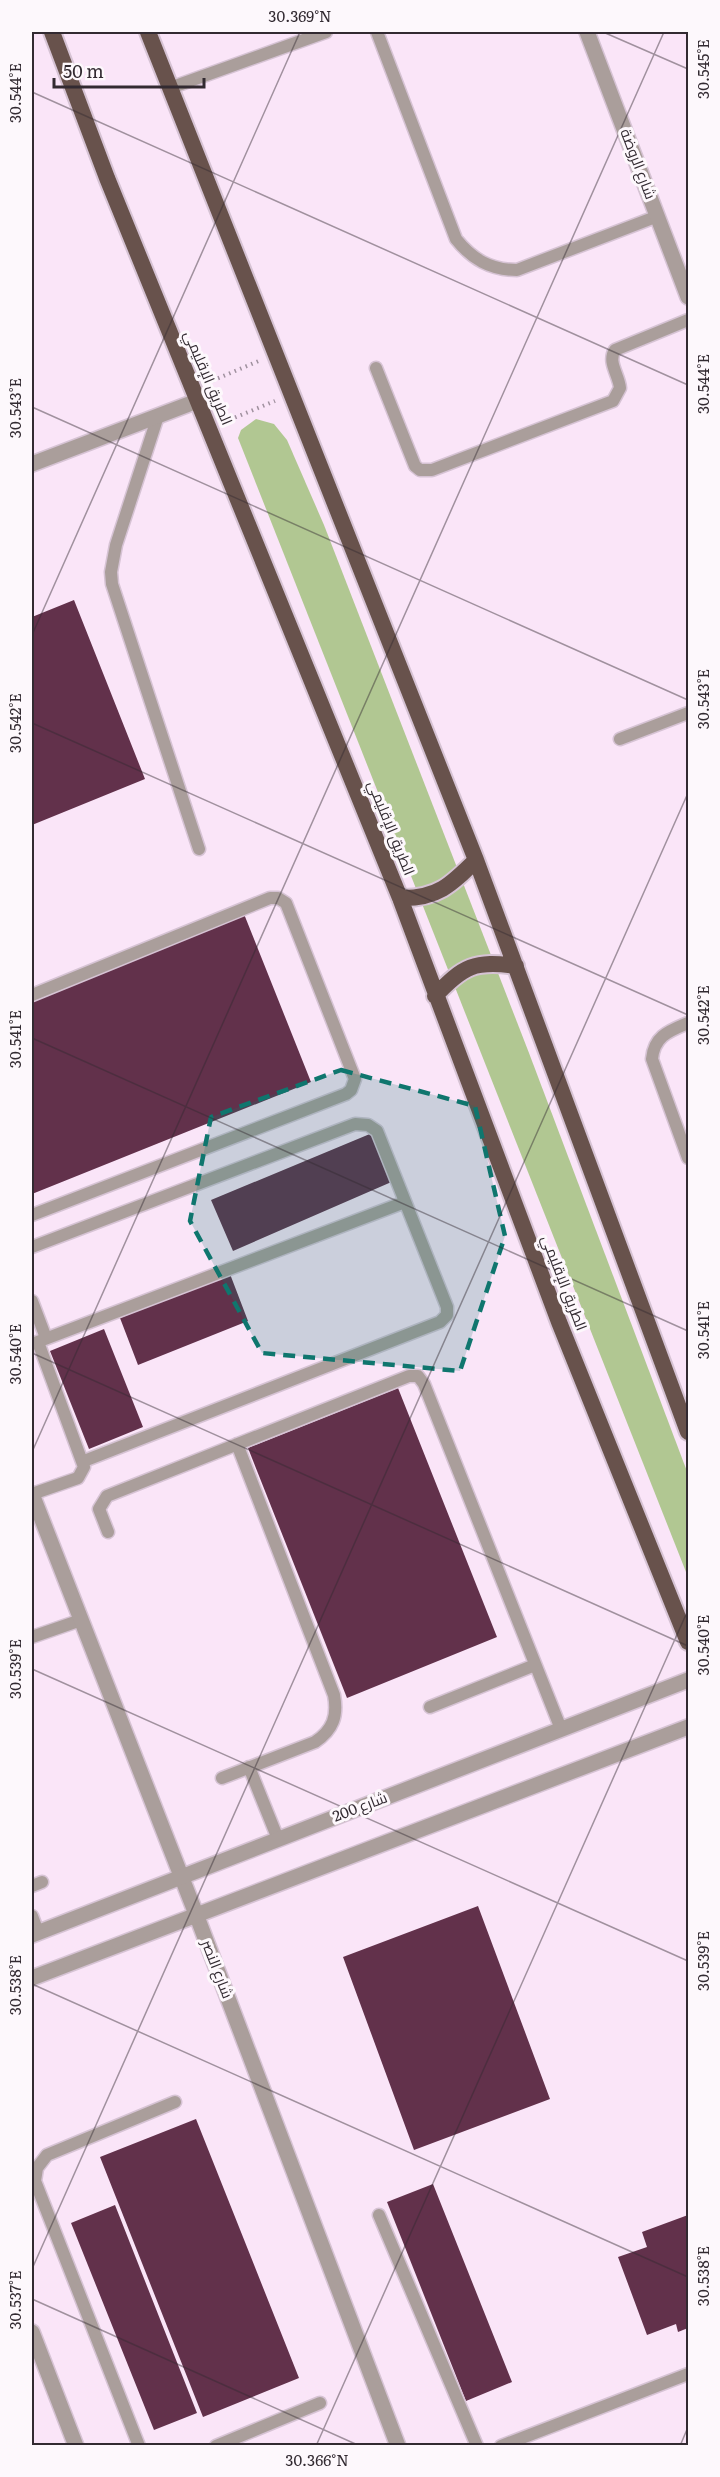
<svg xmlns="http://www.w3.org/2000/svg" width="720" height="2477" viewBox="0 0 720 2477" font-family="Literata,Cairo,serif">
	<style>
		.green { fill: #b1c792 }
		.building { fill: #62314b }
		.lines { fill: none; stroke-linecap: round; stroke-linejoin: round }
		.service-casing { stroke: #d6c3d4; stroke-width: 15 }
		.minor-casing { stroke: #d6c3d4; stroke-width: 18 }
		.tertiary-casing { stroke: #d6c3d4; stroke-width: 18 }
		.trunk-casing { stroke: #d6c3d4; stroke-width: 20 }
		.path { stroke: #a0919f; stroke-width: 4; stroke-dasharray: 1.5 4.5; stroke-linecap: butt }
		.service { stroke: #aa9e9b; stroke-width: 12 }
		.minor { stroke: #aa9e9b; stroke-width: 15 }
		.tertiary { stroke: #aa9e9b; stroke-width: 15 }
		.trunk { stroke: #68524c; stroke-width: 16 }
		.marked { fill: #0f766e; fill-opacity: 0.2; stroke: #0f766e; stroke-width: 4.5; stroke-dasharray: 12 8; stroke-linejoin: round }
		.ticks { fill: none; stroke: #322a31; stroke-width: 1.5; stroke-opacity: 0.45 }
		.labels { text-anchor: middle; stroke-width: 6; stroke-linejoin: round; paint-order: stroke }
		.street-label { font-size: 15px; fill: #322a31; stroke: #fdf8fc }
		.neatline { fill: none; stroke: #322a31; stroke-width: 2 }
		.ticks-label { font-size: 15px; text-anchor: middle; fill: #322a31 }
	</style>
	<rect width="100%" height="100%" fill="#fae5f8"/>
	<!-- green -->
	<path class="green" d="M256,419l18,5 13,16 37,85 205,528 159,421v103l-450,-1139 3,-8z"/>
	<!-- building -->
	<path class="building" d="M74,600l71,179 -113,46v-208z
		M244,914l67,168 -279,112v-194z
		M377,1131l19,49 -163,71 -22,-51z
		M230,1274l18,47 -110,44 -18,-47z
		M104,1329l39,98 -54,22 -39,-98z
		M398,1388l99,249 -150,61 -99,-250z
		M478,1906l72,193 -136,51 -71,-193z
		M196,2119l103,259 -96,39 -103,-260z
		M433,2184l79,198 -46,19 -79,-199z
		M115,2205l82,208 -43,17 -83,-207z
		M688,2215v113l-10,4 -2,-8 -29,11 -29,-78 29,-10 -5,-15z"/>
	<g class="lines">
		<defs>
			<path id="service" d="M377,32l79,207c16,20 34,31 61,31l141,-54
				M170,88l156,-56
				M376,368l39,98 5,4h12l181,-69 7,-13c-1,-13 -13,-26 -5,-38l73,-30
				M158,416l-42,129 -5,27 1,12 87,265
				M620,739l68,-26
				M32,995l238,-97h8l8,5 69,176 -4,11 -5,4 -314,121
				M688,1023c-19,8 -34,13 -36,36l36,99
				M32,1247l323,-123 13,1 9,6 70,176v8l-7,7 -356,139
				M32,1301l14,37
				M32,1344l373,-142
				M32,1494l46,-16 6,-11 -46,-125
				M108,1532l-9,-23 8,-13 302,-120h9l6,8 137,345
				M32,1637l49,-17
				M430,1707l105,-42
				M249,1767l29,72
				M222,1778l93,-36c18,-12 23,-26 19,-47l-97,-251
				M32,1886l10,-4
				M32,1916l6,16
				M379,2215l98,231
				M139,2446l-104,-265 2,-13 10,-13 128,-53
				M216,2446l104,-43
				M501,2446l187,-72"/>
			<path id="minor" d="M587,32l101,265
				M32,464l165,-63
				M32,1494l164,420 202,532"/>
			<path id="tertiary" d="M32,1935l656,-255
				M32,1978l656,-251
				M32,2332l44,114"/>
			<path id="trunk" d="M52,32l55,146 293,720 159,424 129,320
				M148,32l328,828 212,572
				M400,898c37,1 51,-13 76,-38
				M435,996c28,-30 40,-36 81,-30"/>
		</defs>
		<!-- service casing -->
		<use href="#service" class="service-casing"/>
		<!-- minor casing -->
		<use href="#minor" class="minor-casing"/>
		<!-- tertiary casing -->
		<use href="#tertiary" class="tertiary-casing"/>
		<!-- trunk casing -->
		<use href="#trunk" class="trunk-casing"/>
		<!-- path -->
		<path class="path" d="M207,383l54,-23
			M224,422l51,-21"/>
		<!-- service -->
		<use href="#service" class="service"/>
		<!-- minor -->
		<use href="#minor" class="minor"/>
		<!-- tertiary -->
		<use href="#tertiary" class="tertiary"/>
		<!-- trunk -->
		<use href="#trunk" class="trunk"/>
	</g>
	<!-- marked area -->
	<path class="marked" d="M341,1070l134,36 30,130 -45,135 -198,-18 -72,-132 21,-104z"/>
	<!-- ticks -->
	<path class="ticks" d="M603,32l85,37M32,92l656,293M32,407l656,293M32,635l268,-603M32,723l656,292M32,1038l656,293M32,1353l656,293M32,1452l632,-1420M32,1669l656,292M32,1984l656,293M32,2269l656,-1476M32,2299l328,147M316,2446l372,-836M680,2446l8,-19"/>
	<g class="labels">
		<!-- street labels -->
		<g class="street-label">
			<text transform="translate(638 164) rotate(69)" y="5">شارع الروضة</text>
			<text transform="translate(208 378) rotate(67)" y="5">الطريق الإقليمي</text>
			<text transform="translate(391 828) rotate(68)" y="5">الطريق الإقليمي</text>
			<text transform="translate(564 1283) rotate(69)" y="5">الطريق الإقليمي</text>
			<text transform="translate(360 1807) rotate(-21)" y="5">شارع 200</text>
			<text transform="translate(217 1969) rotate(69)" y="5">شارع النصر</text>
		</g>
	</g>
	<!-- border -->
	<rect width="720" height="2477" fill="none" stroke="#fdf8fc" stroke-width="66"/>
	<!-- scale -->
	<path d="M54 78v9h150v-9" fill="none" stroke="#322a31" stroke-width="3"/>
	<text x="63" y="78" font-size="18" fill="#322a31" stroke="#fdf8fc" stroke-width="4.5" paint-order="stroke">50 m</text>
	<rect x="33" y="33" width="654" height="2411" class="neatline"/>
	<g class="ticks-label">
		<text x="300" y="22">30.369°N</text>
		<text transform="translate(704 69) rotate(-90)" y="5">30.545°E</text>
		<text transform="translate(16 93) rotate(-90)" y="5">30.544°E</text>
		<text transform="translate(704 384) rotate(-90)" y="5">30.544°E</text>
		<text transform="translate(16 408) rotate(-90)" y="5">30.543°E</text>
		<text transform="translate(704 699) rotate(-90)" y="5">30.543°E</text>
		<text transform="translate(16 723) rotate(-90)" y="5">30.542°E</text>
		<text transform="translate(704 1015) rotate(-90)" y="5">30.542°E</text>
		<text transform="translate(16 1039) rotate(-90)" y="5">30.541°E</text>
		<text transform="translate(704 1330) rotate(-90)" y="5">30.541°E</text>
		<text transform="translate(16 1354) rotate(-90)" y="5">30.540°E</text>
		<text transform="translate(704 1645) rotate(-90)" y="5">30.540°E</text>
		<text transform="translate(16 1669) rotate(-90)" y="5">30.539°E</text>
		<text transform="translate(704 1961) rotate(-90)" y="5">30.539°E</text>
		<text transform="translate(16 1985) rotate(-90)" y="5">30.538°E</text>
		<text transform="translate(704 2276) rotate(-90)" y="5">30.538°E</text>
		<text transform="translate(16 2300) rotate(-90)" y="5">30.537°E</text>
		<text x="317" y="2466">30.366°N</text>
	</g>
</svg>
